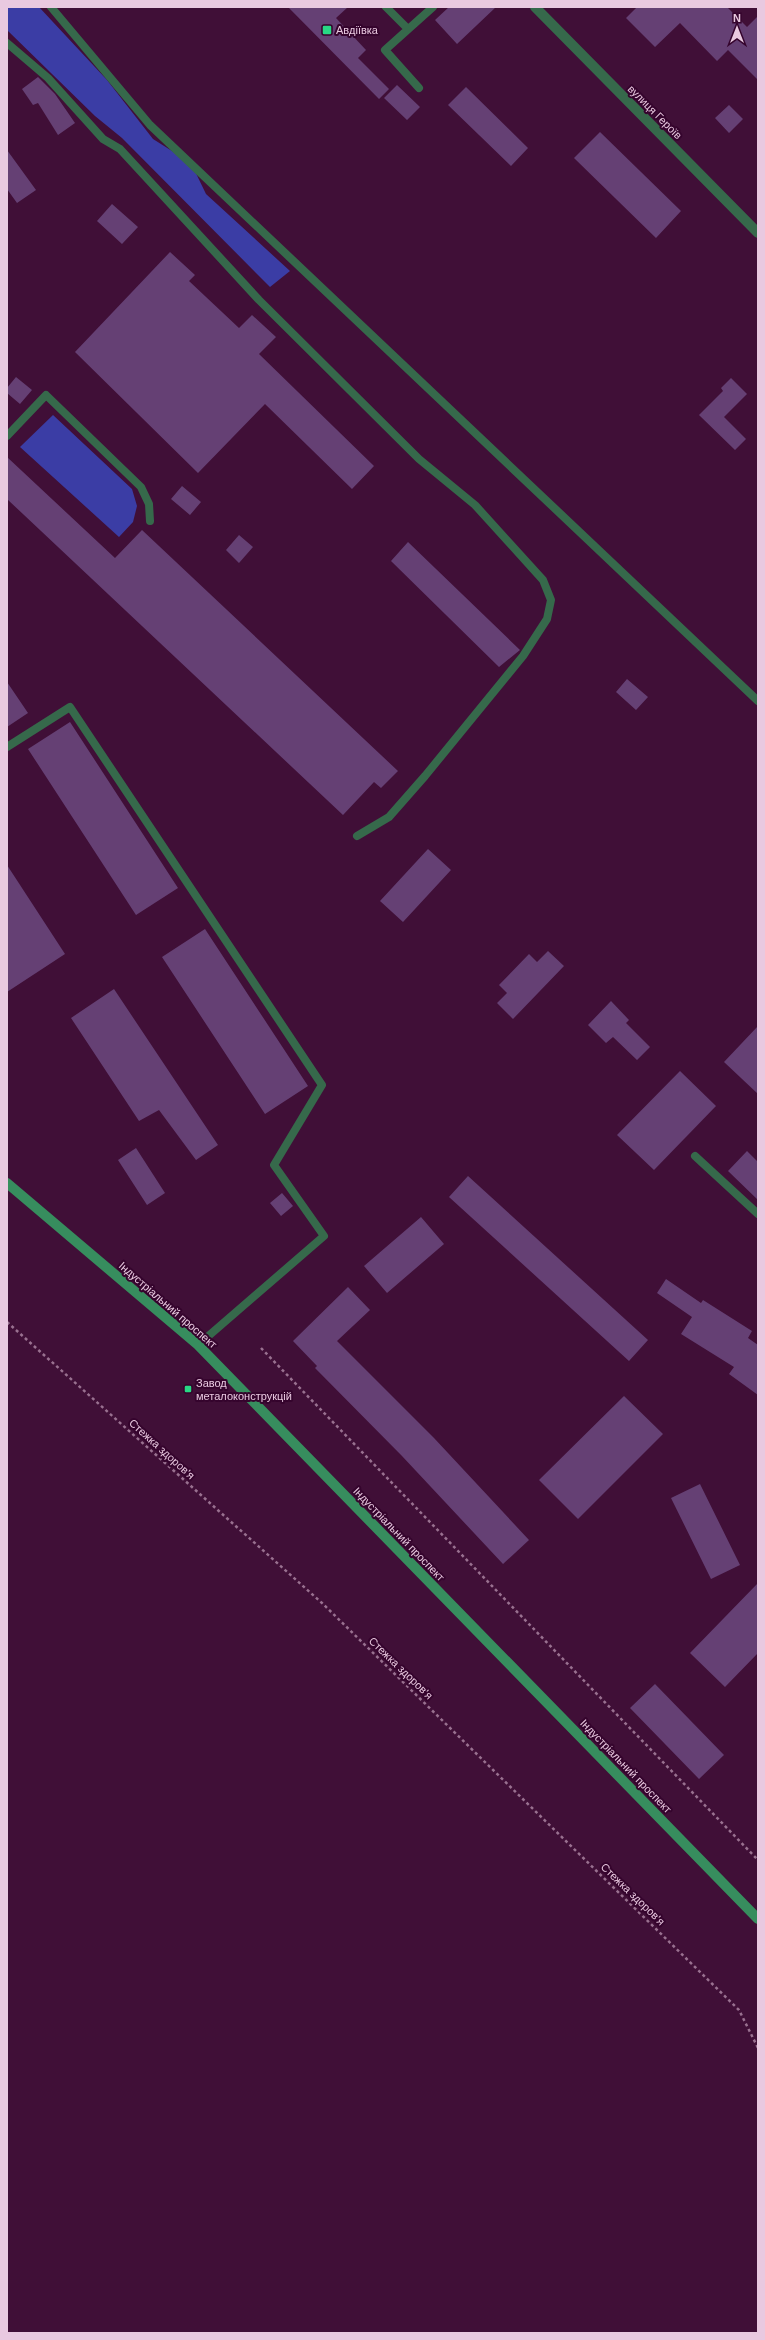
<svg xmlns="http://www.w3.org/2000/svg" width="765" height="2340" viewBox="0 0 765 2340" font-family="Arial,sans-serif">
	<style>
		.forest { fill: #3b3da5 }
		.building { fill: #654074 }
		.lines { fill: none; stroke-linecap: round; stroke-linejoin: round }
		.path { stroke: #997190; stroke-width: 2.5; stroke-dasharray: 3 3; stroke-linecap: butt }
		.lane { stroke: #36694b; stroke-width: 8 }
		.street { stroke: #36694b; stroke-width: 10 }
		.secondary { stroke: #378d5e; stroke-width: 10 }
		.poi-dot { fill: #28d885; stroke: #35042d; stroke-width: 1.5 }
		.labels { text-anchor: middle; stroke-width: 4; stroke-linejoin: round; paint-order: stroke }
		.poi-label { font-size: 11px; fill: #e9c9e0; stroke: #35042d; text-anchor: start }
		.street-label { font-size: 11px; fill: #e9c9e0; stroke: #35042d }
	</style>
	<rect width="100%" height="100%" fill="#400f37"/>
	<!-- forest -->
	<path class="forest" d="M7,7h32l68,73 46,59 38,24 15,31 84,77 -20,16 -148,-149 -27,-22 -88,-86z
		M53,415l79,74 5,17 -4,16 -14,15 -99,-90z"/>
	<!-- building -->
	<path class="building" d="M288,7h60l-12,11 30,32 -8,8 31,31 -10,10z
		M449,7h47l-39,37 -22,-24z
		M637,7h90l20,20 11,-11v64l-30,-30 -11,11 -37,-38 -25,24 -29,-29z
		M38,77l17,17 20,29 -17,12 -20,-32 -5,2 -11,-16z
		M397,85l23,22 -13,13 -23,-22z
		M466,87l62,61 -17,18 -63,-61z
		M729,105l14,14 -14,14 -14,-15z
		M600,132l81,79 -25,27 -82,-80z
		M7,150l29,40 -19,13 -10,-14z
		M112,204l26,23 -16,17 -25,-23z
		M170,252l25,23 -6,6 50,47 13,-13 24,22 -17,17 115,112 -22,23 -87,-85 -67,69 -123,-121z
		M16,377l16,13 -12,14 -13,-11v-5z
		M731,378l16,16 -23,23 22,22 -11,11 -36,-35 24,-24 -2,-3z
		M7,457l108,101 27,-28 256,241 -17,17 -7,-6 -31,33 -336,-316z
		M182,486l19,16 -11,13 -19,-16z
		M239,535l14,12 -14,16 -13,-13z
		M408,542l112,108 -21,17 -108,-106z
		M627,679l21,18 -12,13 -20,-18z
		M7,682l21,31 -21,14z
		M70,722l108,166 -42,27 -108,-166z
		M428,849l23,21 -48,52 -23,-21z
		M7,865l58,89 -58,38z
		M205,929l103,157 -43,28 -103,-157z
		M548,951l16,15 -51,53 -16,-16 10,-10 -8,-8 30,-31 8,8z
		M114,989l104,156 -22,15 -37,-50 -20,11 -68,-103z
		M611,1001l18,19 -3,3 24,24 -13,13 -24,-23 -7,6 -18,-18z
		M758,1026v68l-34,-32z
		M680,1071l36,35 -62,64 -37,-35z
		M136,1148l29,45 -18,12 -29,-45z
		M747,1151l11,11v38l-30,-29z
		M468,1176l180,164 -19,21 -180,-164z
		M282,1193l11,13 -12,10 -11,-13z
		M421,1217l23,27 -57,49 -23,-27z
		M666,1279l35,24 2,-3 49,31 -4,7 10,7v50l-29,-21 5,-7 -53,-33 11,-17 -35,-24z
		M348,1287l22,23 -33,31 97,97 95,102 -26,24 -101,-108 -87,-88 2,-2 -24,-25z
		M624,1396l39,38 -85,85 -39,-39z
		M700,1484l40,81 -29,14 -40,-81z
		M758,1583v70l-33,34 -35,-34z
		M655,1684l69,71 -25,24 -69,-71z"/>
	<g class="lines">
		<!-- path -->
		<path class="path" d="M7,1322l315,281 417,407 19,38
			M261,1348l497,512"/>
		<!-- lane -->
		<path class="lane" d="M51,7l99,118 608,576
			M386,7l22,22
			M7,43l41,35 55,61 17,10 139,151 160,159 56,46 68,75 8,20 -4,19 -24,37 -98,120 -36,41 -32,19
			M419,88l-34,-38 48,-43
			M7,436l39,-41 95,92 8,17 1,17
			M7,747l63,-40 252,378 -48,80 50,71 -126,109
			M695,1156l63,58"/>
		<!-- street -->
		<path class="street" d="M535,7l223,226"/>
		<!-- secondary -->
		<path class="secondary" d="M7,1183l191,162 560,574"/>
	</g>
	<!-- markers -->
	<g class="poi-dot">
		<rect x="322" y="25" width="10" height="10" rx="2"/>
		<rect x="184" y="1385" width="8" height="8" rx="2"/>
	</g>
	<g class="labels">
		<!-- poi labels -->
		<g class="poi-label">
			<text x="336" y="34">Авдіївка</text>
			<text x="196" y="1387">Завод<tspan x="196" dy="13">металоконструкцій</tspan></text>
		</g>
		<!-- street labels -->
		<g class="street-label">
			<text transform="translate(655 112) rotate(45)" y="4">вулиця Героїв</text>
			<text transform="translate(168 1305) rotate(41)" y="4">Індустріальний проспект</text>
			<text transform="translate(162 1449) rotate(42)" y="4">Стежка здоров'я</text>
			<text transform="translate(399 1534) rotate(46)" y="4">Індустріальний проспект</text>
			<text transform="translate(401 1668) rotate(44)" y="4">Стежка здоров'я</text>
			<text transform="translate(626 1766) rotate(46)" y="4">Індустріальний проспект</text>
			<text transform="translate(633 1894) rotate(44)" y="4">Стежка здоров'я</text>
		</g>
	</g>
	<!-- border -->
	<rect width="765" height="2340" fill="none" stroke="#e9c9e0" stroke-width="16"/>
	<!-- north arrow -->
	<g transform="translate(737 28)" stroke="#35042d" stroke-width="3" paint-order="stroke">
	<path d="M0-3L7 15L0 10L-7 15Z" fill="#e9c9e0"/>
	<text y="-6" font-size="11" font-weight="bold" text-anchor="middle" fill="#e9c9e0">N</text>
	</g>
</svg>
